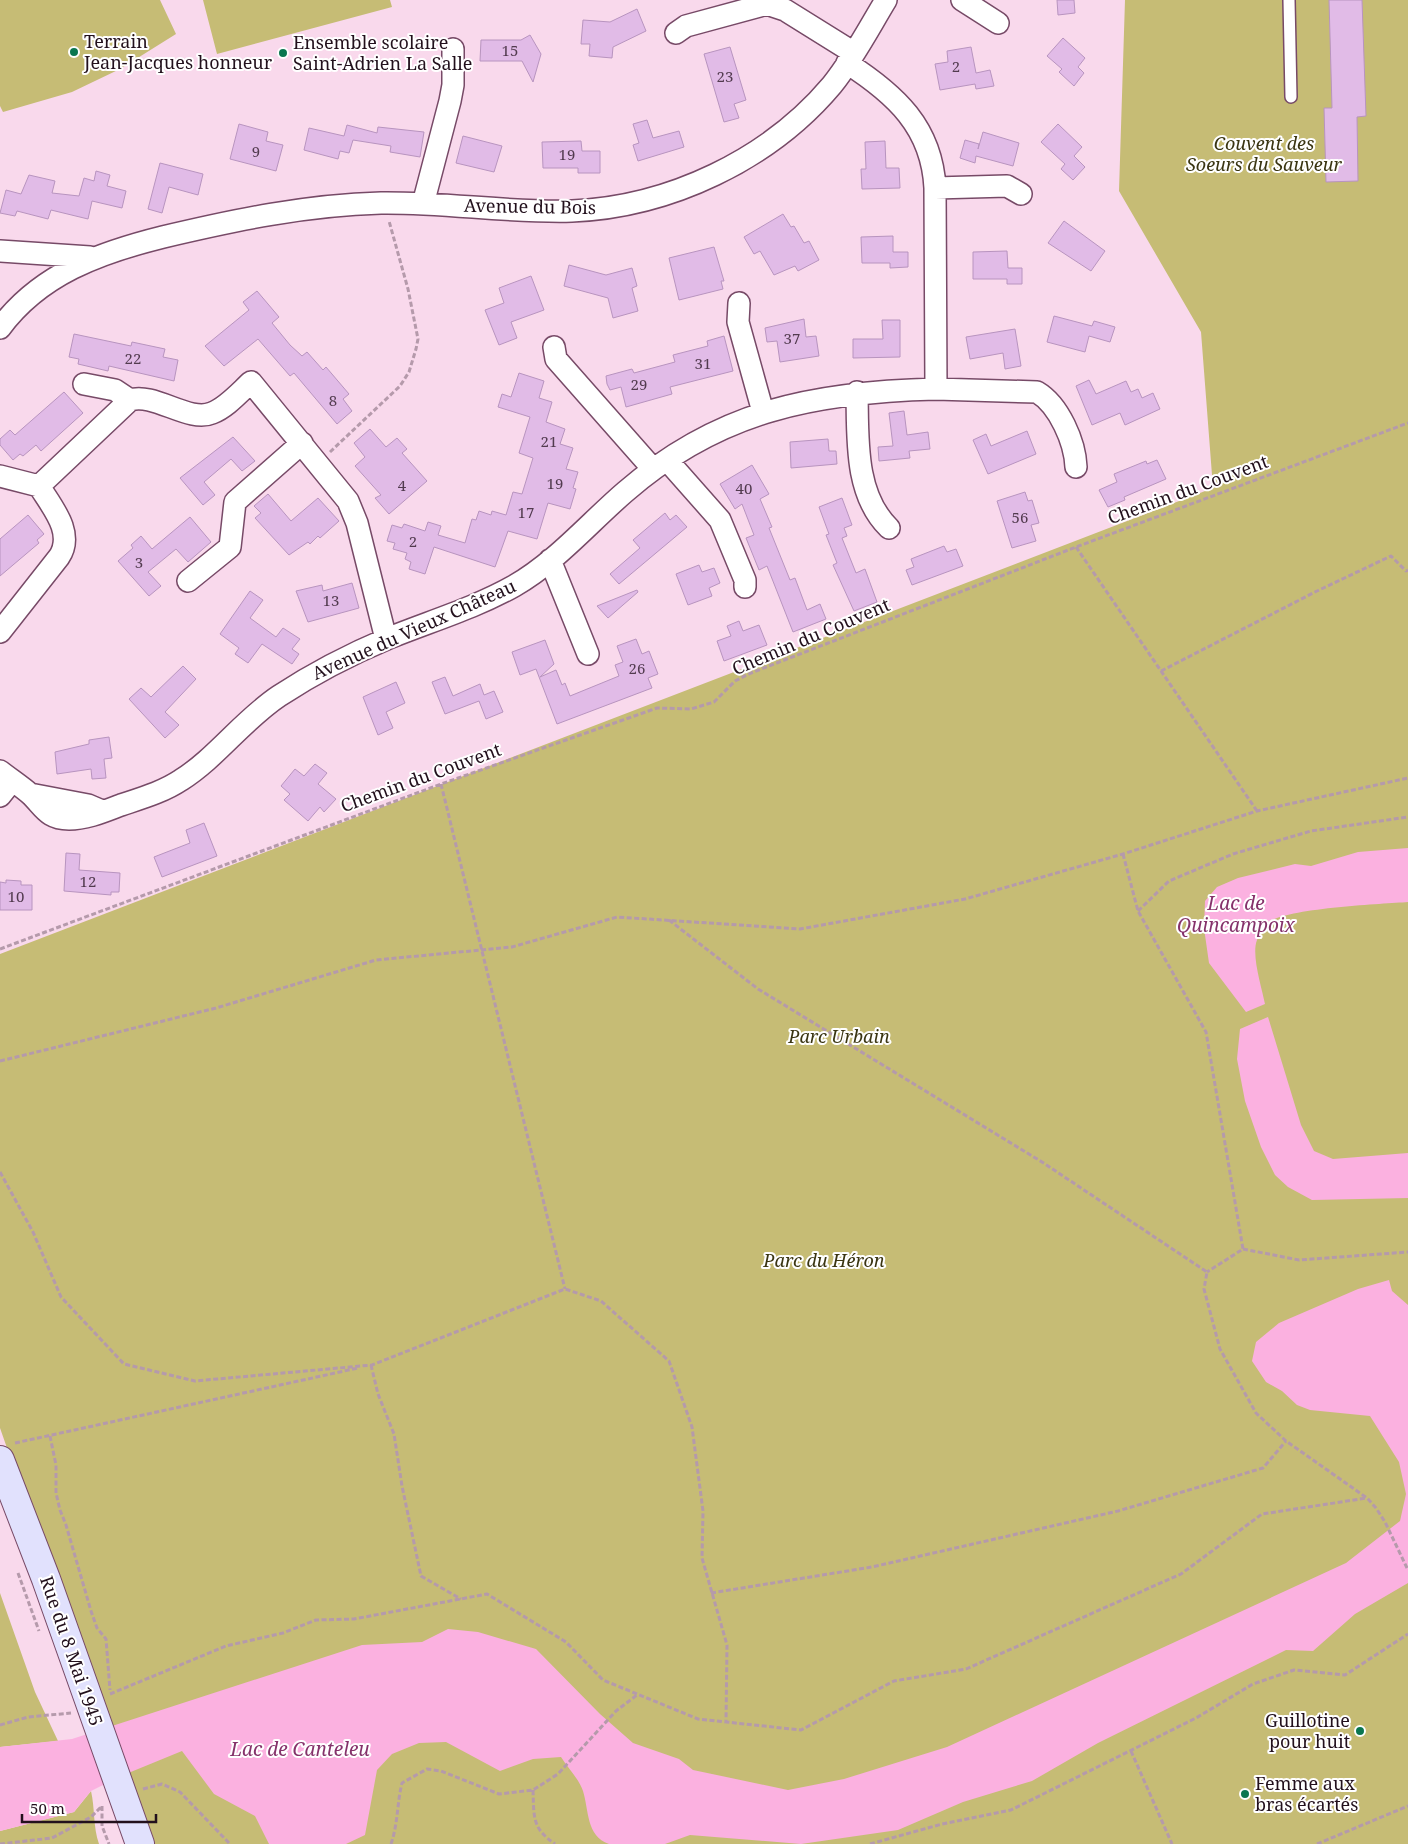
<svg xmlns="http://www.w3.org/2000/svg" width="1408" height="1844" viewBox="0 0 1408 1844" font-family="'Noto Serif',serif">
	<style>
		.green { fill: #c6bc75 }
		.water { fill: #fbb1e0 }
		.building { fill: #e1bbe7; stroke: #b894bf }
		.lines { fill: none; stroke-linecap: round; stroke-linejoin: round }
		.service-casing { stroke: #774a67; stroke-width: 14 }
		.minor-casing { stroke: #774a67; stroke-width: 24 }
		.secondary-casing { stroke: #774a67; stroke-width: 30 }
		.path { stroke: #b59aab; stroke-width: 3; stroke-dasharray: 5 2.5; stroke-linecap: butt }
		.service { stroke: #fff; stroke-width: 11 }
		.minor { stroke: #fff; stroke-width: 21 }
		.secondary { stroke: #e1e1fd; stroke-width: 28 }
		.poi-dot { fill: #0a764f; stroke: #fff; stroke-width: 2 }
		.labels { text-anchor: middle; stroke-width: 4; stroke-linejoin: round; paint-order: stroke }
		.number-label { font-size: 15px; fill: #523b4f }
		.poi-label { font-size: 18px; fill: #22101c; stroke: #fff; text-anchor: start }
		.park-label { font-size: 18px; font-style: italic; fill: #3a3512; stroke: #fff }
		.street-label { font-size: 18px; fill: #22101c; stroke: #fff }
		.water-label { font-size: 19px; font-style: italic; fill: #85326b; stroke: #fff }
	</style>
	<rect width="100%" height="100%" fill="#f9d9ec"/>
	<!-- green -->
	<path class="green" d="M0,0h160l16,34 -56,35 -48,23 -69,20 -3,-6z
		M203,0h187l2,7 -175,47z
		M1125,0h283v1844h-1259l-46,-122 -103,-294v-474l1213,-466 -12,-156 -82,-141z
		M0,1593l35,99 23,49 -58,6z
		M91,1791c4,17 2,36 8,53h-99v-13l74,-19z"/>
	<!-- water -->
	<path class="water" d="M1408,848v54c-27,2 -122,6 -141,21 -4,3 -8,12 -10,17 -6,15 5,48 8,64l-19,8 -37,-49 -5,-35 1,-27 12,-14 21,-9 57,-14 16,2 47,-14z
		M1268,1017l33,108 13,26 19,8 75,-6v45l-96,2 -24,-13 -13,-12 -14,-28 -16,-46 -8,-42 3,-30z
		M1389,1280l3,11 16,14v278l-53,31 -42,37 -27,-1 -188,93 -66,38 -69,21 -65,28 -97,14 -111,-9 -25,9h-56c-23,-8 -20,-34 -26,-53 -4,-12 -15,-23 -22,-34l-28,2 -33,12 -54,-29 -27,1 -27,11 -15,16 -12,65 -19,9h-77l-14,-28 -41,-22 -32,-43 -61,25 -30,15 -17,21 -74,19v-84l72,-8 290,-94 60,-3 26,-13 30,3 58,17 64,65 33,29 46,16 14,11 95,20 56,-11 103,-32 399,-184 54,-42 6,-27 -7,-32 -29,-46 -60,-6 -13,-5 -15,-14 -16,-9 -14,-21 4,-19 23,-19 79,-34z"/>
	<!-- building -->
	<path class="building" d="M1057,0h17l1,13 -17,2z
		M1329,0h33l4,116 -9,1 1,64 -32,1 -2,-74h8z
		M637,9l9,22 -33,16 -1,11 -23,-2 1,-12h-9l2,-24 27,2z
		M530,35l11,19 -8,28 -11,-21h-42l1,-21h40z
		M1063,38l22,20 -7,9 6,6 -10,13 -15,-14 3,-3 -15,-13z
		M730,47l16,53 -12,4 5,14 -15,4 -20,-68z
		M971,47l5,26 14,-3 4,16 -18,3 -1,-5 -35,6 -5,-26 13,-2 -1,-11z
		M647,120l6,18 26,-7 5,16 -46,14 -5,-16 6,-2 -6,-19z
		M239,124l29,8 -2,9 17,4 -7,26 -46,-12z
		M1058,124l24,23 -8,9 11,11 -12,13 -12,-11 4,-5 -24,-22z
		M347,125l30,8 1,-6 46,5 -4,25 -30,-5 1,-6 -38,-6 -4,13 -9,-2 -2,8 -34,-9 5,-22 35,8z
		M983,132l36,11 -6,23 -37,-10 -1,7 -15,-5 5,-18 14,4 -1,5z
		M463,136l39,10 -8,26 -38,-9z
		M581,141l1,10h18v22h-22v-5h-35l-1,-26z
		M885,141l1,27h13l1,20 -38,1 -1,-20h5l-1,-27z
		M160,163l43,11 -5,21 -29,-8 -7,26 -14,-4z
		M96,171l14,4 -3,11 19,5 -4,17 -30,-7 -4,18 -37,-9 -3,9 -31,-8 -2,5 -15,-3 6,-23 15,4 8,-19 26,6 -3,12 27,3 5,-18 10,3z
		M783,214l8,13 3,-1 10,17 5,-2 10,19 -21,11 -3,-5 -21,9 -14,-24 -6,3 -10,-17z
		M1064,221l41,30 -14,20 -43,-28z
		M893,236v16h15v15l-18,1v-5h-28l-1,-26z
		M714,247l10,34h-3l2,8 -44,11 -10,-42z
		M1007,251l1,17h14v16h-15v-5h-34v-27z
		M569,265l37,10 26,-7 5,18 -5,2 6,23 -25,7 -5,-20 -44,-12z
		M531,276l13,34 -33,12 6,16 -18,7 -14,-35 19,-7 -5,-15z
		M257,291l22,26 -7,6 18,22 12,11 5,-4 16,18 3,-3 23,27 -6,5 9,12 -15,13 -43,-51 -4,3 -32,-37 -34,27 -19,-20 44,-36 -6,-8z
		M1054,316l38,10 2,-5 21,6 -5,15 -21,-6 -4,16 -38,-10z
		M804,319l2,18 10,-1 3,20 -39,6 -3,-21 -10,1 -2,-14z
		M882,320h18v37l-47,1v-19h30z
		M1015,329l6,37 -16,3 -2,-16 -33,6 -4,-22z
		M74,334l57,12 1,-4 33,7 -2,8 15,3 -4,21 -65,-15 -1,5 -30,-7 1,-5 -10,-2z
		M724,336l9,35 -63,16 2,7 -46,13 -5,-20 -11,3 -3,-6 -1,-8 26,-7 2,4 41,-11 -2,-7 35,-9 -1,-5z
		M519,373l25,8 -5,17 13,4 -6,20 19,7 -5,15 13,4 -7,21 12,3 -5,16 3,1 -6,20 -22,-6 -11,36 -29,-8 -13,36 -61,-20 -9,27 -16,-5 2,-7 -6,-3 2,-6 -14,-4 2,-6 -8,-2 5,-16 10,3 2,-4 21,7 3,-9 13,4 -3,9 27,8 7,-24 4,1 3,-9 12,4 1,-4 14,4 7,-23 9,2 11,-36 -14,-5 11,-36 -32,-10 4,-13 9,3z
		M1089,380l7,14 30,-13 5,11 7,-3 4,9 11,-5 7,16 -35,16 -5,-12 -28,12 -16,-39z
		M64,392l19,21 -42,38 -5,-6 -13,11 -3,-2 -7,6 -13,-15v-6l10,-9 5,5z
		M904,411l3,24 21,-3 2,17 -21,2 1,7 -31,3 -1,-14 15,-1 -4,-33z
		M370,429l16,18 11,-9 10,11 -5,4 25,28 -38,33 -14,-16 6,-3 -26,-29 10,-9 -11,-14z
		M1027,431l9,23 -48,20 -15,-34 13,-6 5,12z
		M233,437l22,24 -13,10 -11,-12 -27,23 11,13 -12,10 -23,-27z
		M828,439l1,12h7l1,13 -46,4 -1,-26z
		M1157,460l9,19 -42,18 1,3 -17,7 -9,-17 18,-8 -3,-8 32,-13 1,3z
		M752,465l17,29 -9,5 12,28 -3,1 21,52 5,-2 12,32 13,-6 6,15 -33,13 -26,-66 -8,4 -13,-32 8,-3 -12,-31 -7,5 -15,-25z
		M1025,492l3,9 4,-1 7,23 -8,2 5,16 -24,7 -15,-47z
		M268,494l23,27 27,-23 21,23 -19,17 -2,-2 -8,8 -2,-2 -19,13 -34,-37 6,-5 -7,-7z
		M842,498l10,27 -8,3 3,8 -5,2 14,35 9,-4 12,33 -23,9 -21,-46 4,-2 -11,-28 3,-1 -10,-27z
		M665,513l5,7 6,-5 11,12 -68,57 -9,-10 30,-26 -7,-8z
		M28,515l16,19 -7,6 2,3 -39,33v-37z
		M190,517l21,25 -23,20 -12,-13 -28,23 13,14 -12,10 -31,-35 15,-13 -2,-3 10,-9 11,13z
		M944,546l3,6 9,-3 7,17 -51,19 -6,-15 8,-3 -3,-8z
		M699,565l3,7 12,-4 6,15 -11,5 3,8 -24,9 -12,-31z
		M352,583l7,25 -51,14 -12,-31 26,-6 1,6z
		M637,590l1,2 -30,26 -11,-12z
		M250,591l13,9 -13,18 26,19 7,-9 17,11 -8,10 7,5 -7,10 -30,-20 -14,19 -13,-9 4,-6 -19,-14z
		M739,621l4,10 16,-6 8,20 -43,16 -7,-20 14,-5 -4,-10z
		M636,639l6,15 7,-3 9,23 -10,4 4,10 -95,36 -21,-55 -16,6 -8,-23 33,-12 9,24 -14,13 16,-7 6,15 3,-2 5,13 49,-20 -4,-11 8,-3 -6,-16z
		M183,666l13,13 -31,33 14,13 -14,13 -36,-39 12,-11 10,9z
		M445,677l8,19 27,-12 4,11 10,-4 9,21 -17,7 -7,-18 -34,13 -13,-32z
		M396,682l9,21 -19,9 7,16 -15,7 -15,-38z
		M109,737l3,21 -8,1 2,19 -14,1 -1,-10 -34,5 -2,-22 34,-8v-4z
		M315,764l12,9 -9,11 18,15 -12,13 -4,-5 -12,14 -24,-21 6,-6 -9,-8 14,-17 9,7z
		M204,823l13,33 -55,21 -8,-20 36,-14 -4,-13z
		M66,853l14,1 -1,16 41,3 -1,19h-8v3l-47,-4z
		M6,880l15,1v4h11v25h-32v-28l6,1z"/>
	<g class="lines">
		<defs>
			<path id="service" d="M1289,0l2,97"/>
			<path id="minor" d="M962,0l36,23
				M676,33l10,-7 81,-22 18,6 69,43
				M935,188l72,-2 14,8
				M423,204l27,-103 3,-16v-36
				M0,251l90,6
				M739,303l-1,19 25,90
				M0,328c40,-54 99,-75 163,-91 72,-17 143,-32 218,-34 64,-1 127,10 191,8 97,-4 197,-51 260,-126 21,-26 37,-57 54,-85
				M554,347l2,12 97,110
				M84,384l31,6 15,10
				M936,389l101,3c22,13 38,50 39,75
				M857,392c1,45 -3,102 32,136
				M667,460l53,60 25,60v7
				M0,476l39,10 91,-86c24,-8 59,23 82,13 14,-5 28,-21 39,-31l97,119 9,22 29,116
				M550,560l38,94
				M188,581l42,-34 5,-45 67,-59
				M0,632l59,-75c16,-24 -7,-50 -20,-71
				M0,771c10,8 21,15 30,23 14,13 17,25 39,25 18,0 36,-8 52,-14 21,-7 42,-13 60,-25 35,-22 62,-60 98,-84 35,-23 72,-42 110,-58 42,-17 86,-30 125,-52 42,-24 75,-63 111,-94 94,-82 191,-100 311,-103l-1,-201c-3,-61 -40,-94 -88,-125
				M30,794l58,11 14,6
				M0,796l12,-15"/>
			<path id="secondary" d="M0,1460l46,119 94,265"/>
		</defs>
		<!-- service casing -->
		<use href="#service" class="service-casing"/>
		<!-- minor casing -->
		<use href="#minor" class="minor-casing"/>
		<!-- secondary casing -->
		<use href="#secondary" class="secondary-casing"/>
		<!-- path -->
		<path class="path" d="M330,452l70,-66 9,-14 7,-23 2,-10 -10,-50 -19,-68
			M1076,547l181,264
			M1161,671l156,-80 74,-35 15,15 2,-1
			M441,784l124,505
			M1123,854l15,57 68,121 37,217 -36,23
			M1138,911l31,-30 64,-27 78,-23 97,-14
			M669,920l89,69 284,173 165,110 -3,17 16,60 36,64 30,28 81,57 9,10 9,14 23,48
			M0,949l441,-165 216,-76 34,1 23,-7 21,-21 16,-8 325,-126 332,-124
			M0,1061l216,-53 160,-48 136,-13 105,-30 183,12 165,-30 158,-45 134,-43 151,-33
			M0,1172l33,60 28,65 63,67 71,17 177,-16 193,-76 36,12 68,60 23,66 11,84 -1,47 25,87 -1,77
			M1243,1249l56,11 109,-8
			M371,1365l7,29 16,40 8,52 19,90 40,23
			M50,1436l6,29v28l4,17 6,15 25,86 6,17 9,11 4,51
			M15,1443l343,-75
			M18,1573l21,58
			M711,1593l161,-26 246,-56 145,-43 23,-27
			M110,1694l116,-48 57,-13 33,-13 38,-1 133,-25 79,48 37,38 95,39 103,11 93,-49 72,-12 215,-95 81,-60 105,-16
			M0,1725l28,-8 43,-4
			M1131,1751l41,93
			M143,1789l19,-5 18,8 50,52
			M533,1790c1,28 -1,38 22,54
			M102,1806v20l7,18
			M0,1844l52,-6 39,-21 11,-11
			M391,1844c7,-20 6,-41 11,-61l25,-14 14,2 58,23 34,-4 25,-16 58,-63 21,-16
			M870,1844l72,-20 69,-14 185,-92 57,-34 41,-14 51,5 63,-41
			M1317,1844l91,-38"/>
		<!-- service -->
		<use href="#service" class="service"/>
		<!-- minor -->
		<use href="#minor" class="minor"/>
		<!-- secondary -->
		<use href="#secondary" class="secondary"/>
	</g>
	<!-- markers -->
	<g class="poi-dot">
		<circle cx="74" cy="52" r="5"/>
		<circle cx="283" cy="53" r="5"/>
		<circle cx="1360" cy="1731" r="5"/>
		<circle cx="1245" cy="1794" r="5"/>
	</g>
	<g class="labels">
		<!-- number labels -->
		<g class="number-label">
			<text x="510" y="56">15</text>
			<text x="956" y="72">2</text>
			<text x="725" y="82">23</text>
			<text x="256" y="157">9</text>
			<text x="567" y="160">19</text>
			<text x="792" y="344">37</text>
			<text x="133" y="364">22</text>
			<text x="703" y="369">31</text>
			<text x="639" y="390">29</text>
			<text x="333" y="406">8</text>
			<text x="549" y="447">21</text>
			<text x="555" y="489">19</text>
			<text x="402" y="491">4</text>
			<text x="744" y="494">40</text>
			<text x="526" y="518">17</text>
			<text x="1020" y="523">56</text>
			<text x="413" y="547">2</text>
			<text x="139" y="568">3</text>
			<text x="331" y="606">13</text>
			<text x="637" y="674">26</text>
			<text x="88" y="887">12</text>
			<text x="16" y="902">10</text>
		</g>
		<!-- poi labels -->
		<g class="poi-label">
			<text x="84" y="48">Terrain<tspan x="84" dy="21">Jean-Jacques honneur</tspan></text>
			<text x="293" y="49">Ensemble scolaire<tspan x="293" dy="21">Saint-Adrien La Salle</tspan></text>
			<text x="1350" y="1727" text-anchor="end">Guillotine<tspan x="1350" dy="21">pour huit</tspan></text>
			<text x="1255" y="1790">Femme aux<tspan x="1255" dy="21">bras écartés</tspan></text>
		</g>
		<!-- park labels -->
		<g class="park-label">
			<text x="1264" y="150">Couvent des<tspan x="1264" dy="21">Soeurs du Sauveur</tspan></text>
			<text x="839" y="1043">Parc Urbain</text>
			<text x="824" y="1267">Parc du Héron</text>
		</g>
		<!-- street labels -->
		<g class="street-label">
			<text transform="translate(530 207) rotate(1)" y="6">Avenue du Bois</text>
			<text transform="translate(1188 490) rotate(-20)" y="6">Chemin du Couvent</text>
			<text transform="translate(414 630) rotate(-24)" y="6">Avenue du Vieux Château</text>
			<text transform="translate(811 637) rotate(-23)" y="6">Chemin du Couvent</text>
			<text transform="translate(421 778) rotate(-20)" y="6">Chemin du Couvent</text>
			<text transform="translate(71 1651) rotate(71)" y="6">Rue du 8 Mai 1945</text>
		</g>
		<!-- water labels -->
		<g class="water-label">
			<text x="1236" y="910">Lac de<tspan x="1236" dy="22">Quincampoix</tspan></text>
			<text x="300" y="1756">Lac de Canteleu</text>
		</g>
	</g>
	<!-- scale -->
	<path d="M22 1814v8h134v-8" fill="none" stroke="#22101c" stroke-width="2.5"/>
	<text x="30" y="1814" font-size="15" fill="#22101c" stroke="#ffffff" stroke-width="4" paint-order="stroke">50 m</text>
</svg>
